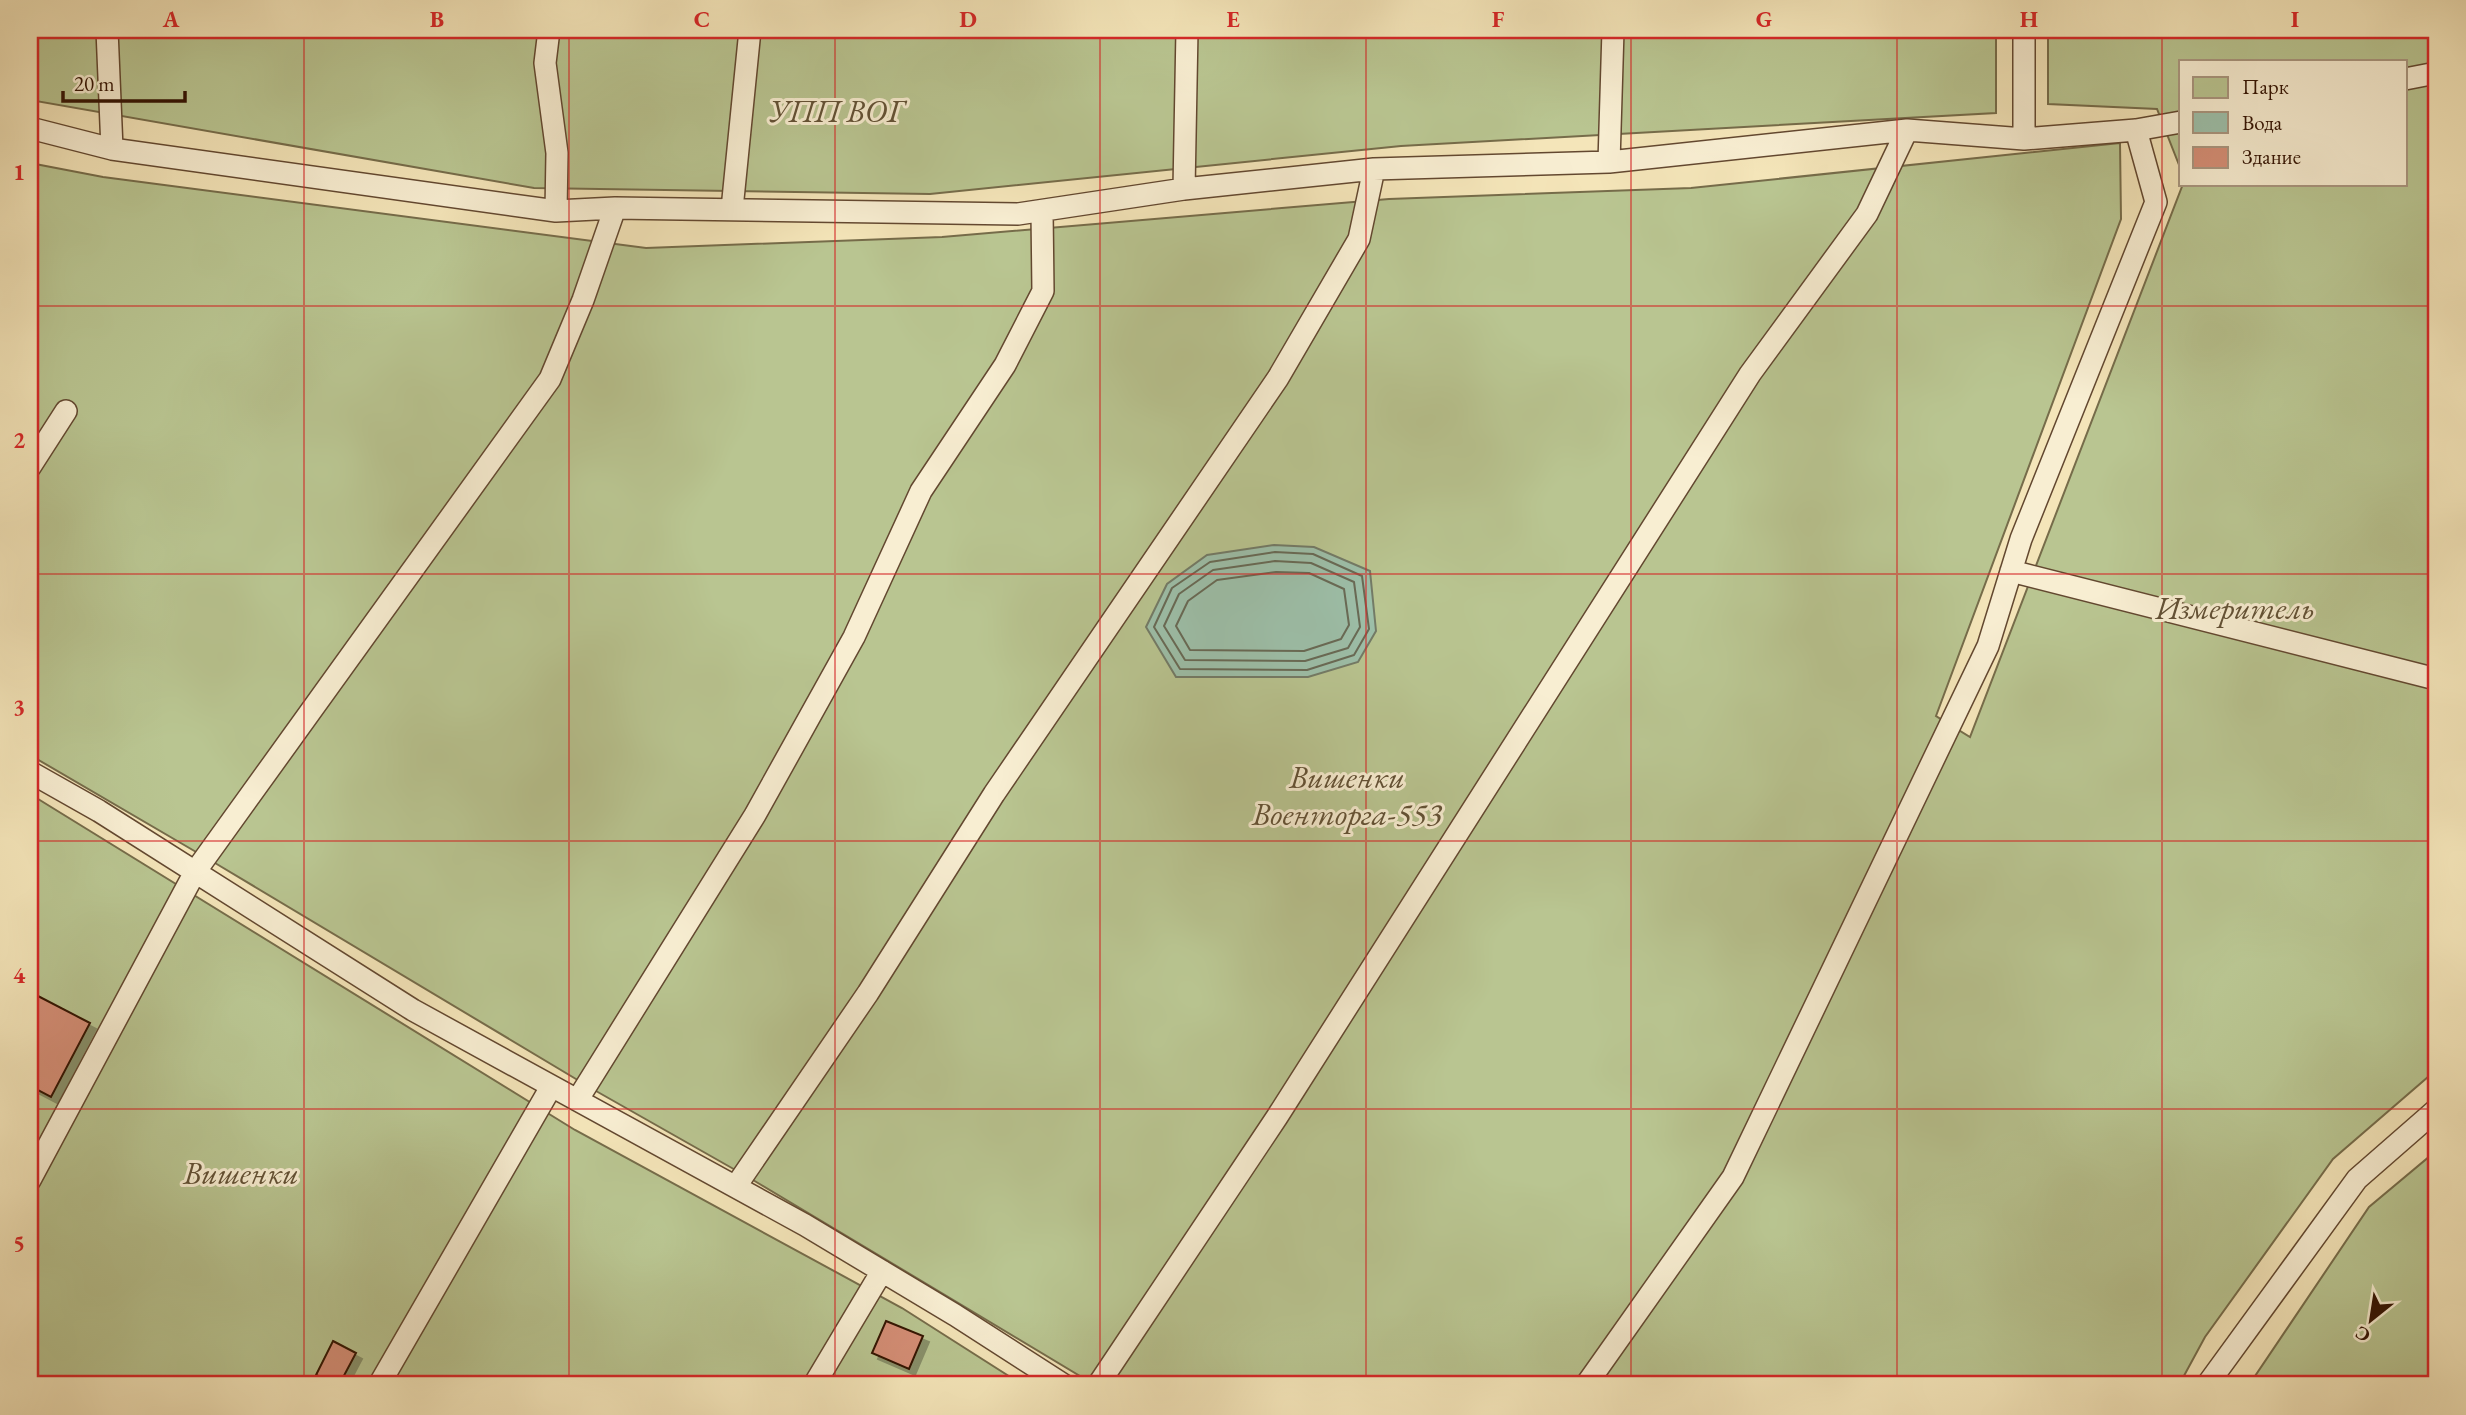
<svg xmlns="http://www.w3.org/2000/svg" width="2466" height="1415" viewBox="0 0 2466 1415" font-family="'EB Garamond',serif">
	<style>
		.green { fill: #b9c591; stroke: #766c4a; stroke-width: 2 }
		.water { fill: #9dc0aa; stroke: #737b67; stroke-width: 2 }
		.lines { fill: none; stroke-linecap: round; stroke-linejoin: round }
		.shore { stroke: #686a56; stroke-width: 2 }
		.building { fill: #d48e76; stroke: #331303; stroke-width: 2; filter: url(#shadow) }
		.lane-casing { stroke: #634830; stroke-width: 24 }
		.lane { stroke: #f8eed2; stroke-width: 21 }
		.grid { fill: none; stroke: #d62828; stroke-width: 2; stroke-opacity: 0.55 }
		.labels { text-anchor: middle; stroke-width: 6; stroke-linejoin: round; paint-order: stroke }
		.park-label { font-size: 32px; font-style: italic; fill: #625135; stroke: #f8eed2 }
		.neatline { fill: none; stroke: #d62828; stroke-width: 2.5 }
		.grid-label { font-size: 23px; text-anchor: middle; font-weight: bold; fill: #d62828 }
	</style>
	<defs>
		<filter id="shadow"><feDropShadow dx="6" dy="6" stdDeviation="0" flood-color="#0004"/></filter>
	</defs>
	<rect width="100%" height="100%" fill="#f4e5b9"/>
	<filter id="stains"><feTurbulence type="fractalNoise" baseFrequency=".00286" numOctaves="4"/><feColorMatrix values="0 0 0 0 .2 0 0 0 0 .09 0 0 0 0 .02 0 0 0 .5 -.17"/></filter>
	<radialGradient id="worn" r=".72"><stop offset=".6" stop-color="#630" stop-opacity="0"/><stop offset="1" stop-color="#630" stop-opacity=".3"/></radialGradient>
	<!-- green -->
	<path class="green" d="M30,30h1966v83l-595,33 -471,48 -396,-6 -504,-88z
		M2048,30h388v1040l-103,89 -128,178 -26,48h-1084l-342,-205 -157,-89 -381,-228 -185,-108v-592l73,14 543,71 296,-11 447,-38 302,-11 429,-45 1,76 -185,497 34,21 213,-553h222v-123h-224v109l-24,-61 -109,-5z
		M30,794l545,336 327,178 121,77h-993z
		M2436,1151v234h-187l120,-178z"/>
	<!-- water -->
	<path class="water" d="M1274,545l40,2 56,24 6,60 -18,31 -50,15h-132l-30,-50 21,-43 40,-29z"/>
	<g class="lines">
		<!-- shore -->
		<path class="shore" d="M1275,552l38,2 49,22 7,53 -15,26 -47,15 -127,-1 -26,-42 18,-39 38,-26z
			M1275,561l36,2 43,19 6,45 -12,21 -43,13 -120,-1 -21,-34 15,-32 34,-24z
			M1276,572l33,1 35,16 5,36 -8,14 -37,12 -114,-1 -14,-24 12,-25 29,-21z"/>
	</g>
	<!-- building -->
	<path class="building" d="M36,995l54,28 -39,74 -21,-11v-78z
		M886,1321l37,15 -14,33 -37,-16z
		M333,1341l23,12 -17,32 -23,-10z"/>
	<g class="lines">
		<defs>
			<path id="lane" d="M107,30l5,119
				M549,30l-4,33 12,90 -1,58
				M2405,79l31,-6
				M30,128l82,21 444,62 59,-3 403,6 166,-25 190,-20 235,-7 298,-32 117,9 112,-9 45,-8
				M2024,139v-109
				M1609,162l4,-132
				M1184,189l3,-159
				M732,209l18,-179
				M30,467l36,-56
				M2011,571l425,108
				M30,772l69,39 314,199 392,215 150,90 109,70
				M578,1099l177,-284 99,-178 67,-146 84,-126 38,-74 -1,-80
				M30,1180l165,-308 355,-493 33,-79 32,-92
				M736,1186l132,-193 126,-199 284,-416 81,-139 15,-70
				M379,1385l172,-298
				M814,1385l68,-114
				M1098,1385l179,-268 473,-743 117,-160 40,-84
				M1586,1385l147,-208 255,-531 33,-107 135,-337 -20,-72
				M2207,1385l150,-206 79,-69"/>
		</defs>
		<!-- lane casing -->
		<use href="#lane" class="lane-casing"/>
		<!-- lane -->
		<use href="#lane" class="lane"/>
	</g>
	<!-- grid -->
	<path class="grid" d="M304,30v1355M569,30v1355M835,30v1355M1100,30v1355M1366,30v1355M1631,30v1355M1897,30v1355M2162,30v1355M30,306h2406M30,574h2406M30,841h2406M30,1109h2406"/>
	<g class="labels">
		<!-- park labels -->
		<g class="park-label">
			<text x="836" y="122">УПП ВОГ</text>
			<text x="2235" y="619">Измеритель</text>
			<text x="1347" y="788">Вишенки<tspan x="1347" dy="37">Военторга-553</tspan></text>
			<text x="241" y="1184">Вишенки</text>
		</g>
	</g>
	<!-- margin -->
	<rect width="2466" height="1415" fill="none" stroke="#f4e5b9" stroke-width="77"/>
	<!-- legend -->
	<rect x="2179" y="60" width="228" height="126" fill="#f8eed2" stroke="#a9967f" stroke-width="2"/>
	<rect x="2193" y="77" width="35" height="21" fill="#b9c591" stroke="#a9967f" stroke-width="2"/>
	<text x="2242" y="94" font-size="21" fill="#331303">Парк</text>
	<rect x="2193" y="112" width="35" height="21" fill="#9dc0aa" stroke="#a9967f" stroke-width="2"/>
	<text x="2242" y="130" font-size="21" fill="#331303">Вода</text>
	<rect x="2193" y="147" width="35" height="21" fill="#d48e76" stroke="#a9967f" stroke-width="2"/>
	<text x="2242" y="164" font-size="21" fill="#331303">Здание</text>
	<!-- north arrow -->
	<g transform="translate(2371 1320) rotate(210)" stroke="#f8eed2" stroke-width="5" paint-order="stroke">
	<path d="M0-5L12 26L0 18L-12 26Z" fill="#331303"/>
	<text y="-10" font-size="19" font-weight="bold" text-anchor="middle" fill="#331303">С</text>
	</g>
	<!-- scale -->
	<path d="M63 91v10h122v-10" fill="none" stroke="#331303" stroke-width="3.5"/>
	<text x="74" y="91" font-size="21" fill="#331303" stroke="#f8eed2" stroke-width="5" paint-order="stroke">20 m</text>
	<rect x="38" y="38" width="2390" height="1338" class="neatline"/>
	<g class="grid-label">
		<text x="171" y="27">A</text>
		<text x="437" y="27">B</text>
		<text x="702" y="27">C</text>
		<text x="968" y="27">D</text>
		<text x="1233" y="27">E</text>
		<text x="1498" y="27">F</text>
		<text x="1764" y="27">G</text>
		<text x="2029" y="27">H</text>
		<text x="2295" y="27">I</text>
		<text x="19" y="180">1</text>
		<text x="19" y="448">2</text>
		<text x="19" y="715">3</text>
		<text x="19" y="983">4</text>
		<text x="19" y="1251">5</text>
	</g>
	<rect width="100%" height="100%" filter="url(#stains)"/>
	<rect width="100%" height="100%" fill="url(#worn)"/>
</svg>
